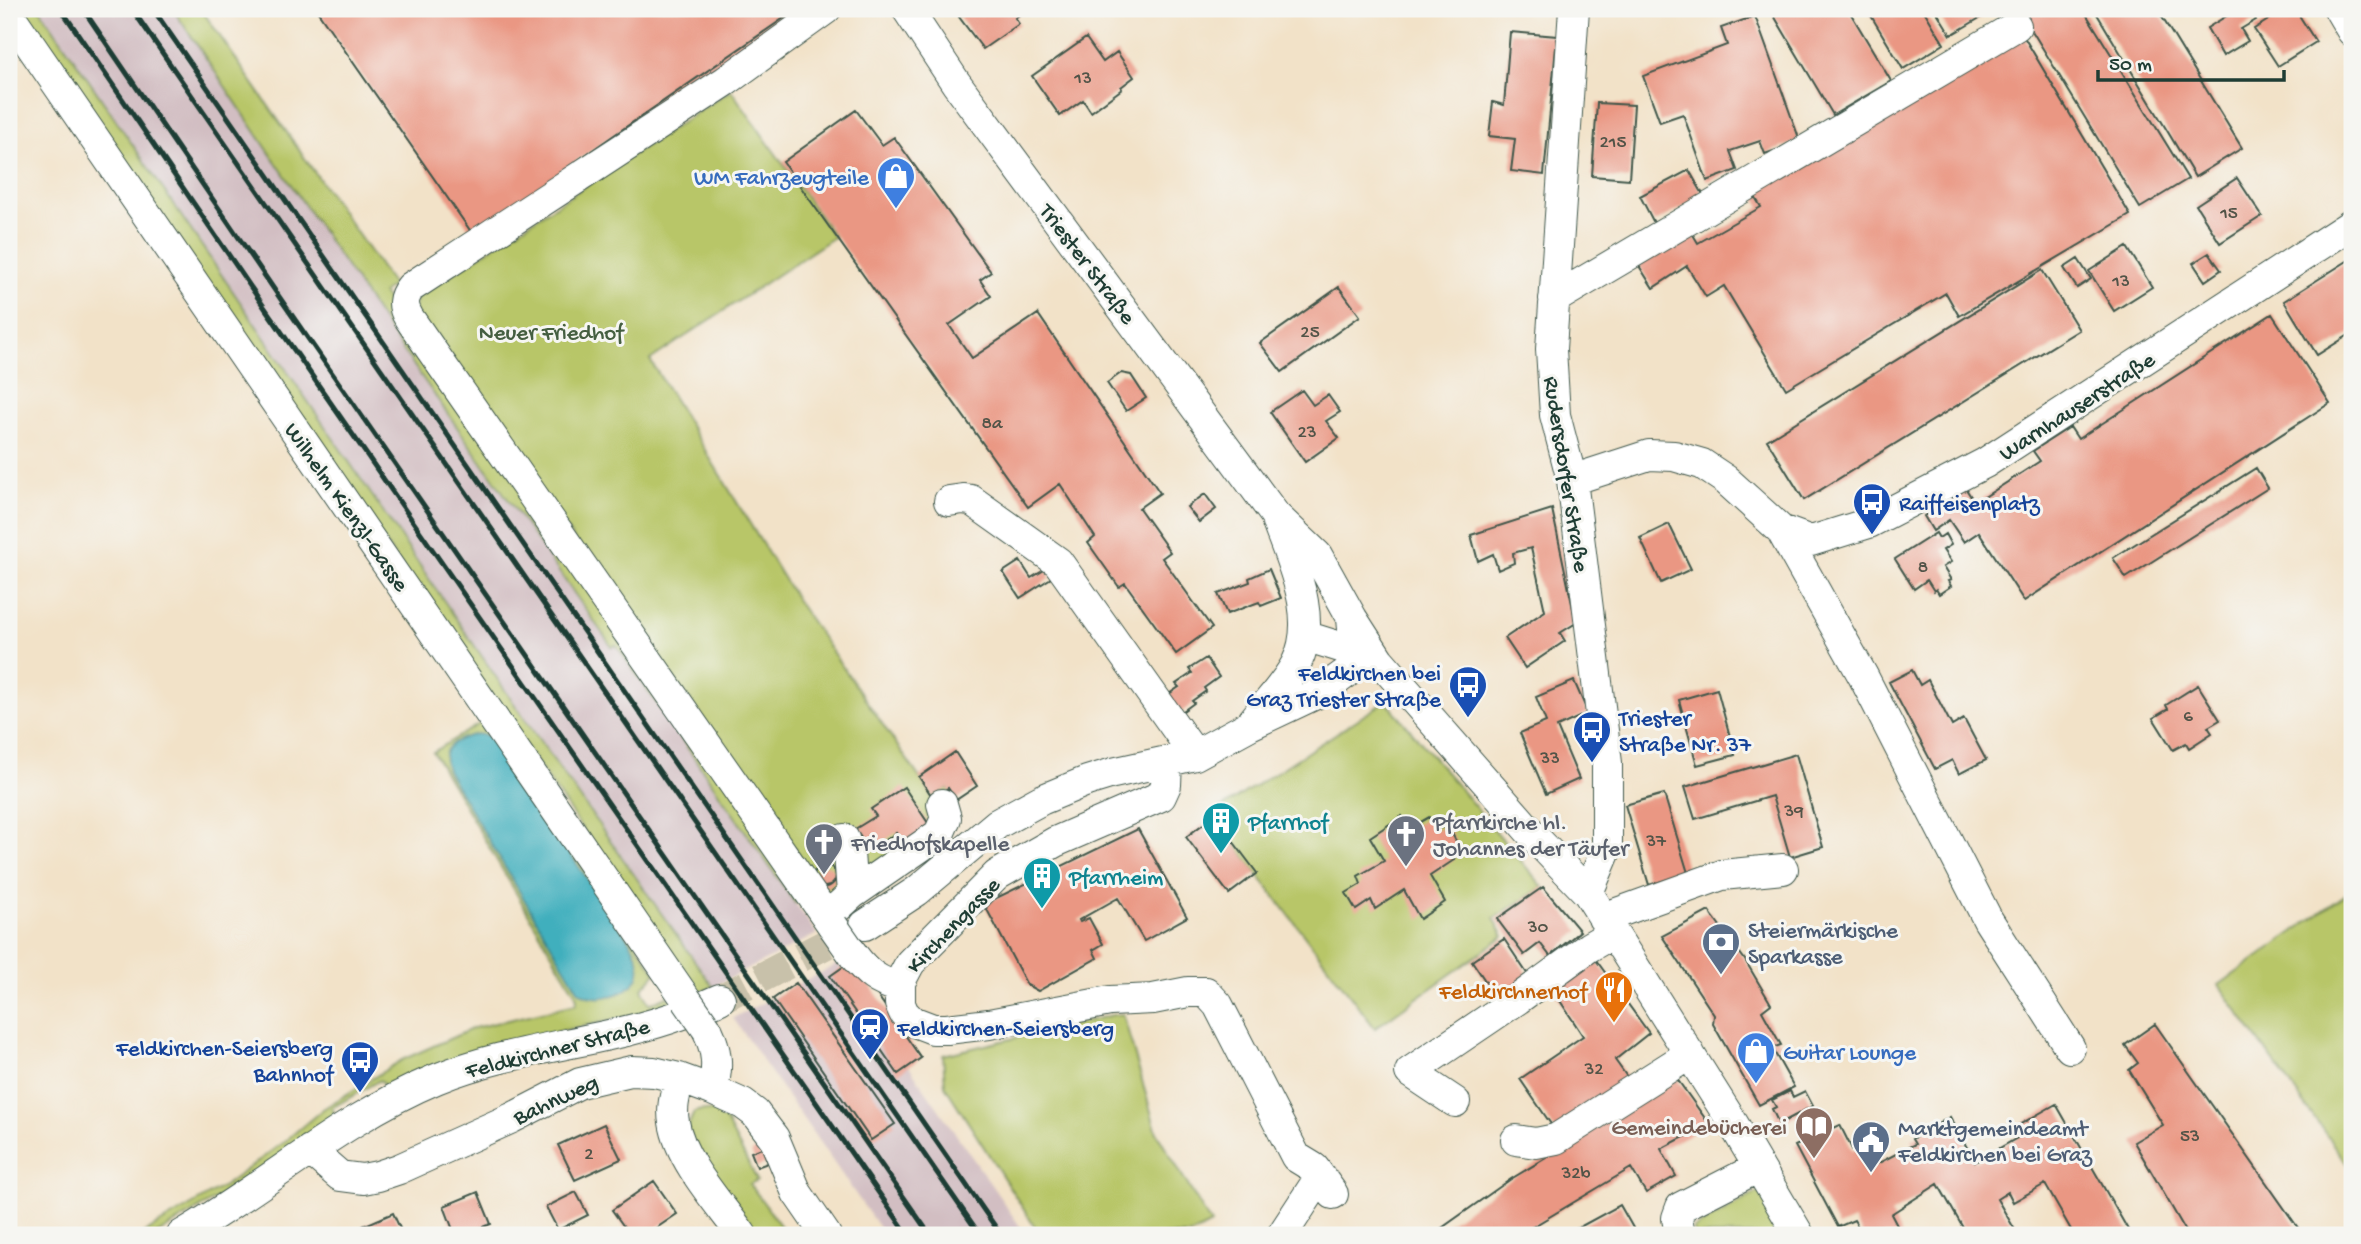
<svg xmlns="http://www.w3.org/2000/svg" width="2361" height="1244" viewBox="0 0 2361 1244" font-family="'Gochi Hand',sans-serif">
	<style>
		.industrial { fill: #d2bec2 }
		.green { fill: #b8c668; stroke: #6c824e; stroke-width: 2 }
		.water { fill: #41afbd; stroke: #307678; stroke-width: 2 }
		.building { fill: #ea9783 }
		.lines { fill: none; stroke-linecap: round; stroke-linejoin: round }
		.minor-tunnel { stroke: #c8c1aa; stroke-width: 30; stroke-dasharray: 30 15; stroke-linecap: butt }
		.minor-casing { stroke: #3f564a; stroke-width: 32 }
		.minor { stroke: #fff; stroke-width: 30 }
		.rail { stroke: #1f3d34; stroke-width: 5 }
		.minor-bridge-casing { stroke: #3f564a; stroke-width: 32; stroke-linecap: butt }
		.minor-bridge { stroke: #fff; stroke-width: 30 }
		.labels { text-anchor: middle; stroke-width: 6; stroke-linejoin: round; paint-order: stroke }
		.number-label { font-size: 19px; fill: #525448 }
		.shop-label { font-size: 23px; fill: #366cbe; stroke: #f6f6f2; text-anchor: end }
		.street-label { font-size: 23px; fill: #1f3d34; stroke: #f6f6f2 }
		.park-label { font-size: 23px; fill: #455f41; stroke: #f6f6f2 }
		.transit-label { font-size: 23px; fill: #164399; stroke: #f6f6f2; text-anchor: start }
		.culture-label { font-size: 23px; fill: #0d838f; stroke: #f6f6f2; text-anchor: start }
		.worship-label { font-size: 23px; fill: #5b616d; stroke: #f6f6f2; text-anchor: start }
		.service-label { font-size: 23px; fill: #4e5e75; stroke: #f6f6f2; text-anchor: start }
		.food-label { font-size: 23px; fill: #c56008; stroke: #f6f6f2; text-anchor: end }
		.education-label { font-size: 23px; fill: #785e54; stroke: #f6f6f2; text-anchor: end }
	</style>
	<rect width="100%" height="100%" fill="#f6f6f2"/>
	<filter id="ink" filterUnits="userSpaceOnUse"><feTurbulence type="fractalNoise" baseFrequency=".0143" numOctaves="2"/><feDisplacementMap in="SourceGraphic" scale="14" xChannelSelector="R" yChannelSelector="G"/><feConvolveMatrix kernelMatrix="1 2 1 2 8 2 1 2 1" color-interpolation-filters="sRGB"/></filter>
	<filter id="wash" filterUnits="userSpaceOnUse"><feTurbulence type="fractalNoise" baseFrequency=".00686" numOctaves="4" result="noise"/><feDisplacementMap in="SourceGraphic" scale="28" xChannelSelector="R" yChannelSelector="G"/><feGaussianBlur stdDeviation="1.57" result="paint"/><feColorMatrix in="noise" values="0 0 0 0 0 0 0 0 0 0 0 0 0 0 0 0 0 1.4 0 .05"/><feComposite in="paint" operator="in"/></filter>
	<g filter="url(#wash)">
		<rect width="100%" height="100%" fill="#f2e2c8"/>
		<!-- industrial -->
		<path class="industrial" d="M40,9h133l215,320 224,317 3,-1 202,289 -104,53 -187,-266z
			M838,964l188,271h-142l-151,-217z"/>
		<!-- green -->
		<path class="green" d="M17,9h23l486,712 187,266 -17,7z
			M173,9h28l192,276 -10,8 415,591 1,14 -4,5 -179,-258 -4,2 -224,-318z
			M731,90l103,147 -184,123 149,244 134,193 15,-9 8,12 -21,24 -106,73 -416,-583 4,-17z
			M1386,701l157,186 -49,31 10,18 -129,92 -163,-214z
			M484,721l172,252 -14,16 8,15 17,-8 7,7 -34,11 -153,33 -101,41 -6,-8 -48,28 4,9 -116,79 -64,39h-15l86,-51 58,-43 38,-32 79,-49 72,-32 102,-24 1,-5 -2,-6 -142,-241z
			M2352,890v281l-133,-186z
			M1123,1014l34,119 54,91 -21,11h-150l-95,-149 -2,-31 170,-40z
			M702,1110l13,2 10,7 32,61 -7,4 37,51h-35l-66,-104 8,-19z
			M1762,1190l24,45h-90l-3,-6z"/>
		<!-- water -->
		<path class="water" d="M476,734l14,2 142,209c4,8 9,18 7,28 -4,21 -46,33 -61,17l-131,-220c-9,-23 9,-31 29,-36z"/>
		<g id="blocks">
			<!-- building -->
			<path class="building" d="M316,9h481l-325,224z
				M971,9h45l4,5 -5,4 4,6 -36,25 -24,-32z
				M1770,9h78l43,72 -58,34z
				M1867,9h56l21,35 -41,25z
				M1935,9h60l-44,26z
				M2035,9h48l105,170 -48,29 -117,-192z
				M2094,9h63l85,139 -47,29z
				M2238,9h12l6,11 -15,9 7,12 -25,15 -16,-28z
				M2286,9h9l21,33 -38,24 -24,-37z
				M1755,16l45,125 -35,13 -5,-13 -30,10 7,19 -30,11 -24,-67 -23,8 -17,-46 84,-31 -6,-17z
				M1510,32l47,4 -13,139 -33,-4 4,-32 -26,-3 4,-34 11,3z
				M2021,32l109,183 -171,101 -13,-23 -160,96 -62,-103 -18,11 -19,-31 -34,22 -17,-27 53,-33 9,15 63,-36 -9,-15z
				M1086,38l17,24 14,-10 17,25 -13,10 1,2 -31,23 -8,-12 -23,16 -28,-40z
				M1597,103l37,2 -5,74 -37,-3z
				M856,110l26,35 12,-8 97,135 -11,8 11,16 -42,29 23,33 66,-44 122,179 -21,15 31,44 -8,6 50,70 -36,26 -51,-71 -6,4 -31,-44 7,-6 -35,-53 -32,23 -245,-345z
				M1689,170l15,26 -50,27 -14,-27z
				M2237,178l25,38 -42,27 -24,-38z
				M2127,247l25,40 -38,24 -25,-40z
				M2209,253l12,17 -16,11 -12,-18z
				M2352,258v75l-35,22 -33,-54z
				M2078,259l13,20 -14,9 -13,-20z
				M2042,270l37,60 -275,170 -37,-60z
				M1339,287l21,29 -78,56 -22,-29z
				M2272,314l58,89 -306,198 -45,-69 -15,10 -15,-22 -16,11 -9,-15 42,-27 9,14 65,-42 -7,-10 37,-24 8,12z
				M1121,373l10,2 15,23 -20,13 -19,-28z
				M1302,390l11,15 15,-10 12,17 -14,9 13,17 -34,24 -35,-50z
				M2256,468l12,20 -142,90 -13,-20z
				M1205,494l11,15 -17,13 -12,-15z
				M1552,509l24,114 -16,10 5,8 -40,27 -20,-30 40,-27 -14,-63 -18,5 1,10 -16,7 -5,-16 -15,7 -7,-26z
				M1669,524l22,45 -30,14 -21,-45z
				M1936,533l3,5 6,-4 6,11 -8,5 8,12 -8,5 8,13 -3,1 3,5 -12,8 -3,-5 -2,2 -7,-11 -13,9 -19,-30z
				M1020,561l11,17 15,-9 5,9 -31,20 -17,-26z
				M1269,569l12,29 -20,8 -2,-4 -32,12 -9,-20 32,-12 -1,-4z
				M1206,658l13,19 -15,11 2,3 -14,10 2,2 -18,13 -13,-18 16,-11 -3,-3 16,-11 -3,-4z
				M1912,670l8,15 8,-5 24,46 12,-7 22,41 -27,14 -7,-14 -17,9 -46,-87z
				M1574,681l14,32 -31,14 22,52 -33,15 -26,-61 26,-11 -10,-25z
				M2198,685l22,35 -12,7 4,6 -23,15 -3,-5 -13,7 -20,-32 15,-9 -2,-4z
				M1717,689l18,66 -38,10 -18,-65z
				M955,752l22,34 -21,14 -8,-12 -15,10 -14,-21z
				M1796,754l27,93 -33,10 -18,-61 -77,23 -10,-32z
				M904,787l28,42 -27,17 -9,-13 -26,18 -15,-22 21,-13 -5,-7z
				M1664,794l24,79 -39,12 -24,-80z
				M1214,816l43,57 -28,21 -43,-57z
				M1402,816l8,12 19,-11 7,12 12,-3 9,17 -3,17 -24,16 15,26 -25,17 -16,-29 -29,19 -4,-9 -15,10 -10,-17 15,-9 -3,-8 26,-15 -14,-24z
				M1138,829l49,88 -43,24 -26,-43 -39,22 1,2 9,-4 14,26 -10,6 4,8 -59,33 -11,-6 -43,-81z
				M814 876a11 11 0 1 1 22 0a11 11 0 1 1-22 0Z
				M1543,887l37,44 -30,25 -10,-13 -16,12 -27,-36z
				M1709,911l36,49 26,44 -9,7 19,34 -9,3 22,39 -35,18 -46,-81 1,-9 -52,-79z
				M1504,939l26,39 -32,22 -26,-39z
				M853,960l68,98 -23,16 -68,-98z
				M1596,960l53,73 -34,27 17,24 -75,49 -37,-54 63,-43 -30,-46z
				M796,983l99,141 -24,16 -98,-141z
				M2155,1024l148,211h-115l-54,-93 29,-17 -34,-55 9,-7 -13,-18z
				M1677,1079l32,45 -48,25 15,27 -30,17 -15,-25 -112,67h-87l79,-56z
				M1790,1091l3,6 12,-6 8,15 -34,18 -7,-15 4,-2 -4,-7z
				M2056,1104l75,131h-57l-29,-51 -32,18 -5,-10 -11,7 21,36h-51l-29,-51 -47,30 11,21h-39l-9,-15 -16,7 -43,-81 45,-21 13,26 11,-7 13,20 38,-20 -3,-5 38,-22 25,45 42,-24 -5,-9z
				M604,1124l17,35 -46,21 -17,-35z
				M762,1148l6,15 -11,4 -6,-15z
				M654,1181l23,33 -31,21h-16l-18,-25z
				M478,1192l13,32 -27,11h-9l-11,-29z
				M576,1192l12,23 -30,15 -12,-23z
				M1620,1205l17,30h-72z
				M393,1213l10,22h-36l-4,-9z"/>
		</g>
	</g>
	<g filter="url(#ink)">
		<use href="#blocks" fill-opacity="0" stroke="#3f564a" stroke-width="2"/>
		<g class="lines">
			<!-- minor-tunnel -->
			<path class="minor-tunnel" d="M720,999l143,-74"/>
			<defs>
				<path id="minor" d="M826,9l-100,72 -315,206c-9,11 -9,19 -2,31l424,608
					M907,9l49,74 319,432 42,40 35,63 27,42 160,182 49,51 140,222 71,120
					M1574,9l-23,340 4,66 17,65 35,283v85l-19,45
					M2339,9l13,22
					M9,14l677,985
					M1554,299l462,-273
					M1572,480l77,-25 25,1 28,8 24,16 55,50 82,146 125,244 82,128
					M949,501l14,-2 8,1 87,62 137,193
					M1781,530l30,11 58,-18 116,-60 367,-239
					M1305,636l67,21
					M1253,721c13,-17 33,-38 43,-57 23,-45 -3,-98 -19,-142
					M1167,762l-1,23 -5,11 -106,46 -58,33 -87,88 -10,19v22l4,9 8,8 21,8h14l42,-5 121,-23 43,-2 35,-7h18l12,13 78,152 18,11 19,26
					M844,839l5,14 3,41
					M827,917l25,-23 87,-60 7,-16 -4,-14
					M1603,918l119,-43 61,-6
					M865,925l52,-34 80,-67 44,-24 46,-19 26,-8 82,-18 55,-30 70,-33 29,-21 6,-19 -3,-34
					M854,956c13,17 24,26 45,31
					M704,1006l16,-7
					M707,1029c10,21 12,39 5,61
					M679,1078c-3,15 -8,28 -5,44 6,39 45,81 68,113
					M1455,1102l-45,-30 108,-73 71,-52 24,-14
					M1516,1140l20,3 20,-4 134,-85
					M310,1150l30,26 23,3 15,-3 21,-7 113,-51 68,-35 51,-12 23,1 25,6 33,12 31,14 12,9 19,25 23,55 29,42
					M182,1235c86,-50 161,-117 254,-156 80,-33 166,-35 247,-65
					M1282,1235l38,-58
					M1680,1235l-3,-17 4,-11 78,-40"/>
			</defs>
			<!-- minor casing -->
			<use href="#minor" class="minor-casing"/>
			<!-- minor -->
			<use href="#minor" class="minor"/>
			<!-- rail -->
			<path class="rail" d="M61,9l206,302 641,924
				M83,9l199,292 648,934
				M132,9l848,1226
				M153,9l848,1226"/>
			<defs>
				<path id="minor-bridge" d="M833,926l21,30
					M686,999l21,30"/>
			</defs>
			<!-- minor-bridge casing -->
			<use href="#minor-bridge" class="minor-bridge-casing"/>
			<!-- minor-bridge -->
			<use href="#minor-bridge" class="minor-bridge"/>
		</g>
	</g>
	<!-- icons -->
	<defs>
		<symbol id="shop-pin" viewBox="-11 -11 22 30"><path d="M0 17L-7.5 6A9.5 9.5 0 1 1 7.5 6Z" fill="#3f7fe0" stroke="#f6f6f2"/><path d="M-5-2.5h2.3a2.7 3.5 0 0 1 5.4 0H5L5.5 6h-11ZM-1.5-2.5h3a1.5 2.3 0 0 0-3 0Z" fill="#fff"/></symbol>
		<symbol id="bus-pin" viewBox="-11 -11 22 30"><path d="M0 17L-7.5 6A9.5 9.5 0 1 1 7.5 6Z" fill="#1a4fb4" stroke="#f6f6f2"/><path d="M-5-6H5V4H4V6H2V4H-2V6H-4V4H-5ZM-3.5-4V0h7V-4ZM-3.5 1.2v1.5H-2V1.2ZM2 1.2v1.5H3.5V1.2Z" fill="#fff"/></symbol>
		<symbol id="building-pin" viewBox="-11 -11 22 30"><path d="M0 17L-7.5 6A9.5 9.5 0 1 1 7.5 6Z" fill="#0f9aa8" stroke="#f6f6f2"/><path d="M-4-6H4V6H1V3H-1V6H-4ZM-2.5-4.3h1.7v1.8h-1.7ZM.8-4.3h1.7v1.8H.8ZM-2.5-1h1.7V.8h-1.7ZM.8-1h1.7V.8H.8Z" fill="#fff"/></symbol>
		<symbol id="church-pin" viewBox="-11 -11 22 30"><path d="M0 17L-7.5 6A9.5 9.5 0 1 1 7.5 6Z" fill="#6b7280" stroke="#f6f6f2"/><path d="M-1.2-6h2.4v3.5h3.3v2.4h-3.3V6h-2.4V-.1h-3.3v-2.4h3.3Z" fill="#fff"/></symbol>
		<symbol id="bank-pin" viewBox="-11 -11 22 30"><path d="M0 17L-7.5 6A9.5 9.5 0 1 1 7.5 6Z" fill="#5c6f8a" stroke="#f6f6f2"/><path d="M-6-4H6V4H-6ZM0-2.3a2.3 2.3 0 1 0 0 4.6a2.3 2.3 0 1 0 0-4.6Z" fill="#fff"/></symbol>
		<symbol id="restaurant-pin" viewBox="-11 -11 22 30"><path d="M0 17L-7.5 6A9.5 9.5 0 1 1 7.5 6Z" fill="#e8710a" stroke="#f6f6f2"/><path d="M-5-6h1v4h1v-4h1v4h1v-4h1v5L-1.5 .5V6h-2V.5L-5-1ZM5-6V6H3V1.5H1.5Q1.5-4 5-6Z" fill="#fff"/></symbol>
		<symbol id="station-pin" viewBox="-11 -11 22 30"><path d="M0 17L-7.5 6A9.5 9.5 0 1 1 7.5 6Z" fill="#1a4fb4" stroke="#f6f6f2"/><path d="M-3-6H3Q5-6 5-4V2Q5 4 3 4L4.5 6H3L1.5 4h-3L-3 6H-4.5L-3 4Q-5 4-5 2V-4Q-5-6-3-6ZM-3.5-4v3h7v-3ZM-3.5 1v1.5H-2V1ZM2 1v1.5H3.5V1Z" fill="#fff"/></symbol>
		<symbol id="library-pin" viewBox="-11 -11 22 30"><path d="M0 17L-7.5 6A9.5 9.5 0 1 1 7.5 6Z" fill="#8d6e63" stroke="#f6f6f2"/><path d="M-6-4Q-3-5.5-.7-3.5V5Q-3 3-6 4ZM6-4Q3-5.5 .7-3.5V5Q3 3 6 4Z" fill="#fff"/></symbol>
		<symbol id="civic-pin" viewBox="-11 -11 22 30"><path d="M0 17L-7.5 6A9.5 9.5 0 1 1 7.5 6Z" fill="#5c6f8a" stroke="#f6f6f2"/><path d="M-.6-6.5H3V-4.5H.6V-3L4-1V1h2V6H-6V1h2V-1L-.6-3ZM-1.2 2.5V6h2.4V2.5Z" fill="#fff"/></symbol>
	</defs>
	<g fill-rule="evenodd">
		<use href="#shop-pin" x="874" y="154" width="44" height="60"/>
		<use href="#bus-pin" x="1850" y="480" width="44" height="60"/>
		<use href="#bus-pin" x="1446" y="663" width="44" height="60"/>
		<use href="#bus-pin" x="1570" y="708" width="44" height="60"/>
		<use href="#building-pin" x="1199" y="799" width="44" height="60"/>
		<use href="#church-pin" x="1384" y="812" width="44" height="60"/>
		<use href="#church-pin" x="802" y="820" width="44" height="60"/>
		<use href="#building-pin" x="1020" y="854" width="44" height="60"/>
		<use href="#bank-pin" x="1699" y="920" width="44" height="60"/>
		<use href="#restaurant-pin" x="1592" y="968" width="44" height="60"/>
		<use href="#station-pin" x="848" y="1005" width="44" height="60"/>
		<use href="#shop-pin" x="1734" y="1029" width="44" height="60"/>
		<use href="#bus-pin" x="338" y="1038" width="44" height="60"/>
		<use href="#library-pin" x="1792" y="1104" width="44" height="60"/>
		<use href="#civic-pin" x="1849" y="1118" width="44" height="60"/>
	</g>
	<g class="labels">
		<!-- number labels -->
		<g class="number-label">
			<text x="1083" y="83">13</text>
			<text x="1613" y="147">215</text>
			<text x="2229" y="218">15</text>
			<text x="2121" y="286">13</text>
			<text x="1310" y="337">25</text>
			<text x="992" y="428">8a</text>
			<text x="1307" y="437">23</text>
			<text x="1923" y="572">8</text>
			<text x="2188" y="721">6</text>
			<text x="1550" y="763">33</text>
			<text x="1794" y="816">39</text>
			<text x="1656" y="846">37</text>
			<text x="1538" y="932">30</text>
			<text x="1594" y="1074">32</text>
			<text x="2190" y="1141">53</text>
			<text x="589" y="1159">2</text>
			<text x="1576" y="1178">32b</text>
		</g>
		<!-- shop labels -->
		<g class="shop-label">
			<text x="869" y="184">WM Fahrzeugteile</text>
			<text x="1783" y="1059" text-anchor="start">Guitar Lounge</text>
		</g>
		<!-- street labels -->
		<g class="street-label">
			<text transform="translate(1089 263) rotate(53)" y="8">Triester Straße</text>
			<text transform="translate(2076 405) rotate(-33)" y="8">Warnhauserstraße</text>
			<text transform="translate(1568 474) rotate(81)" y="8">Rudersdorfer Straße</text>
			<text transform="translate(348 506) rotate(55)" y="8">Wilhelm Kienzl-Gasse</text>
			<text transform="translate(952 924) rotate(-46)" y="8">Kirchengasse</text>
			<text transform="translate(557 1047) rotate(-14)" y="8">Feldkirchner Straße</text>
			<text transform="translate(555 1098) rotate(-25)" y="8">Bahnweg</text>
		</g>
		<!-- park labels -->
		<g class="park-label">
			<text x="551" y="339">Neuer Friedhof</text>
		</g>
		<!-- transit labels -->
		<g class="transit-label">
			<text x="1899" y="510">Raiffeisenplatz</text>
			<text x="1441" y="680" text-anchor="end">Feldkirchen bei<tspan x="1441" dy="26">Graz Triester Straße</tspan></text>
			<text x="1619" y="725">Triester<tspan x="1619" dy="26">Straße Nr. 37</tspan></text>
			<text x="897" y="1035">Feldkirchen-Seiersberg</text>
			<text x="333" y="1055" text-anchor="end">Feldkirchen-Seiersberg<tspan x="333" dy="26">Bahnhof</tspan></text>
		</g>
		<!-- culture labels -->
		<g class="culture-label">
			<text x="1248" y="829">Pfarrhof</text>
			<text x="1069" y="884">Pfarrheim</text>
		</g>
		<!-- worship labels -->
		<g class="worship-label">
			<text x="1433" y="829">Pfarrkirche hl.<tspan x="1433" dy="26">Johannes der Täufer</tspan></text>
			<text x="851" y="850">Friedhofskapelle</text>
		</g>
		<!-- service labels -->
		<g class="service-label">
			<text x="1748" y="937">Steiermärkische<tspan x="1748" dy="26">Sparkasse</tspan></text>
			<text x="1898" y="1135">Marktgemeindeamt<tspan x="1898" dy="26">Feldkirchen bei Graz</tspan></text>
		</g>
		<!-- food labels -->
		<g class="food-label">
			<text x="1587" y="998">Feldkirchnerhof</text>
		</g>
		<!-- education labels -->
		<g class="education-label">
			<text x="1787" y="1134">Gemeindebücherei</text>
		</g>
	</g>
	<!-- margin -->
	<rect width="2361" height="1244" fill="none" stroke="#f6f6f2" stroke-width="35"/>
	<!-- scale -->
	<path d="M2098 70v10h186v-10" fill="none" stroke="#1f3d34" stroke-width="3.5"/>
	<text x="2109" y="70" font-size="21" fill="#1f3d34" stroke="#f6f6f2" stroke-width="5" paint-order="stroke">50 m</text>
</svg>
